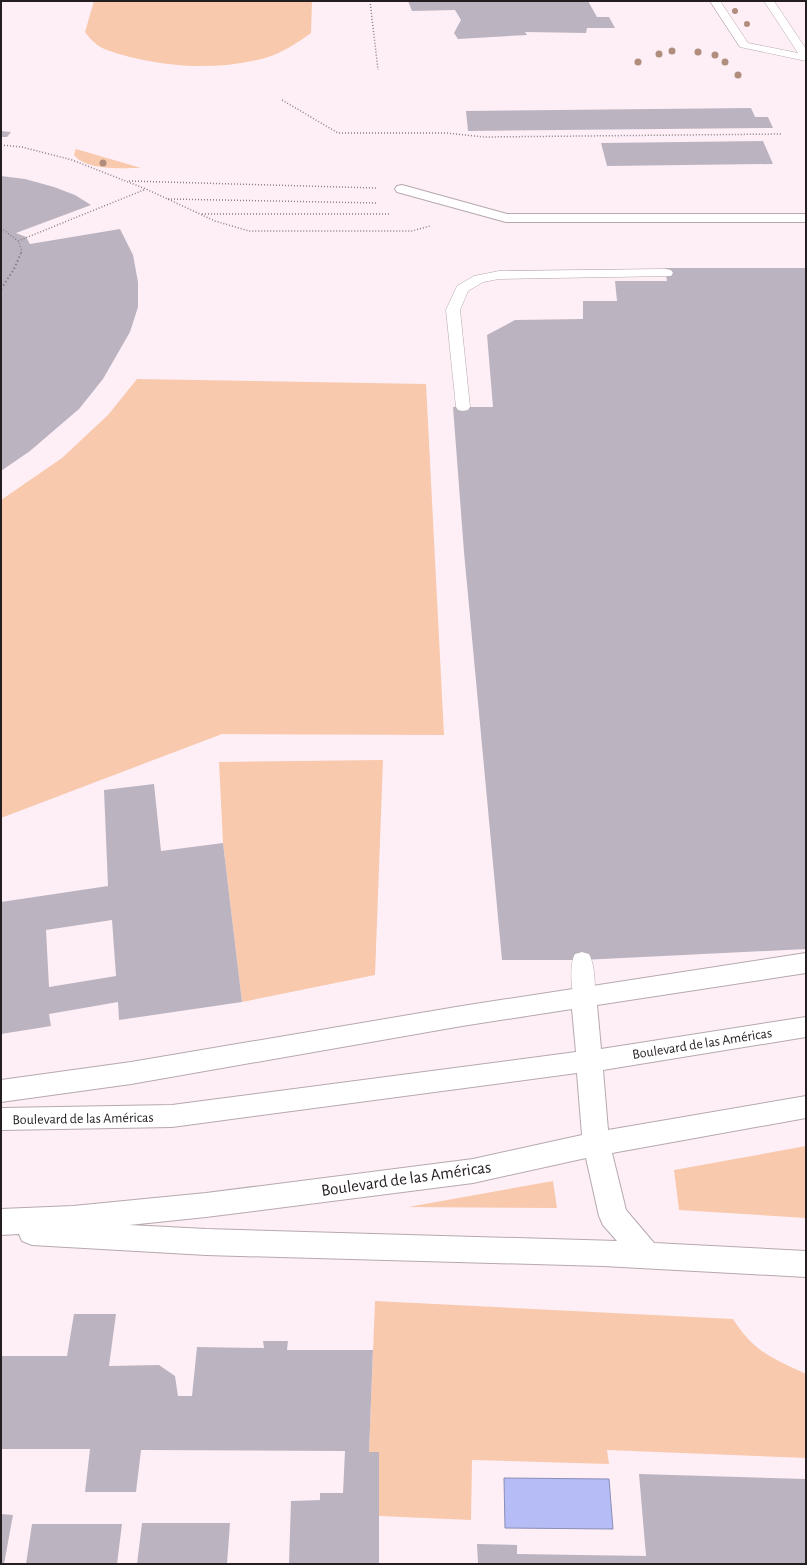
<svg xmlns="http://www.w3.org/2000/svg" width="807" height="1565" viewBox="0 0 807 1565" font-family="'Alegreya Sans',sans-serif">
	<style>
		.green { fill: #f8c9ad }
		.water { fill: #b6bcf5; stroke: #8a8db5 }
		.building { fill: #bbb4c0; fill-rule: evenodd }
		.lines { fill: none; stroke-linecap: round; stroke-linejoin: round }
		.lane-casing { stroke: #b6a8af; stroke-width: 1 }
		.street-casing { stroke: #b6a8af; stroke-width: 2 }
		.primary-casing { stroke: #b6a8af; stroke-width: 2 }
		.path-far1 { stroke: #897f84; stroke-width: 1.5; stroke-dasharray: 1 2; stroke-linecap: butt }
		.path { stroke: #897f84; stroke-width: 2; stroke-dasharray: 1.5 2.5; stroke-linecap: butt }
		.lane { fill: #fff; fill-rule: evenodd }
		.street { fill: #fff; fill-rule: evenodd }
		.primary { fill: #fff; fill-rule: evenodd }
		.tree { fill: #b08d7c }
		.labels { text-anchor: middle; stroke-width: 3; stroke-linejoin: round; paint-order: stroke }
		.street-label { font-size: 14px; fill: #241e21; stroke: #fff }
		.near-street-label { font-size: 17px; fill: #241e21; stroke: #fff }
	</style>
	<rect width="100%" height="100%" fill="#feeff7"/>
	<!-- green -->
	<path class="green" d="M94,1h218l-1,32c-14,10 -29,20 -46,25 -45,12 -93,10 -139,-2 -9,-3 -24,-6 -31,-13 -4,-3 -7,-7 -10,-11z
		M76,149l65,19c-19,0 -54,3 -67,-13z
		M137,379l289,5 18,351 -222,-1 -221,84v-318l61,-42 46,-43z
		M383,760l-8,215 -133,27 -19,-159 -4,-81z
		M806,1146v72l-127,-8 -5,-40z
		M553,1181l4,27 -149,-1z
		M375,1301l358,18c21,33 39,39 73,55v84l-199,-8 2,14 -137,-4 -1,60 -92,-4v-64h-10z"/>
	<!-- water -->
	<path class="water" d="M504,1478l105,1 4,50 -108,-1z"/>
	<!-- building -->
	<path class="building" d="M408,1h180l9,16h12l6,11h-28l-1,5 -61,-1 2,3 -69,4 -4,-6 7,-13 -6,-10 -43,1z
		M751,108l4,9h13l5,11 -305,3 -2,-20z
		M1,131l10,1 -4,5h-6z
		M763,141l10,23 -166,2 -6,-23z
		M1,176l24,3 29,8 21,8 16,10 -75,28 10,4 4,7 90,-15 13,26 5,27v25l-8,25 -27,47 -24,30 -49,42 -29,20z
		M665,268h141v681l-224,11h-80l-38,-408 -11,-145h40l-6,-72 28,-15 68,-1v-18h34l-2,-20h52z
		M154,784l7,67 62,-8 19,159 -123,18 -1,-18 -69,12 2,12 -50,8v-132l107,-16 -4,-96zM112,920l4,56 -67,11 -3,-57z
		M74,1314h42l-7,52 50,-1 16,11 3,20h14l5,-49 67,1 -1,-7h25l-1,9h86l-4,102h10v112h-90l2,-63 29,-1v-7h23l2,-42 -204,-1 -5,42h-51l5,-43h-89v-93h66z
		M639,1474l167,5v85h-328l-1,-20 40,1v9l129,2z
		M1,1514l12,1 -9,49h-3z
		M142,1523h88l-3,41h-90z
		M32,1524h90l-5,40h-91z"/>
	<g class="lines">
		<defs>
			<path id="lane" d="M710,1h10l28,42 50,10 -34,-52h10l32,48v12l-66,-14z
				M666,269l5,1 2,3 -2,3 -172,3 -16,3 -15,9 -8,19 10,97 -2,3 -5,1 -5,-1 -2,-3 -10,-97 11,-24 17,-10 25,-5z
				M582,952l7,2c6,10 8,39 3,49l-8,3 -8,-3c-5,-10 -7,-39 -1,-49z"/>
			<path id="street" d="M402,185l105,29h299v8h-300l-109,-30 -2,-3 2,-3z"/>
			<path id="primary" d="M806,953v20l-209,32 4,44 205,-32v20l-203,33 5,60 198,-34v22l-194,35 14,57 28,33 152,8v26l-203,-11 -397,-11 -174,-10 -10,-4 -3,-7 -18,1v-26l72,-3 133,-13 267,-34 109,-24 -5,-62 -405,54 -171,3v-22l171,-3 404,-53 -4,-43 -110,17 -331,58 -130,18v-22l130,-18 331,-56zM586,1158l13,58 4,9 14,16 -411,-12 -77,-4 77,-8 267,-34z"/>
		</defs>
		<!-- lane casing -->
		<use href="#lane" class="lane-casing"/>
		<!-- street casing -->
		<use href="#street" class="street-casing"/>
		<!-- primary casing -->
		<use href="#primary" class="primary-casing"/>
		<!-- path-far1 -->
		<path class="path-far1" d="M370,1l8,69
			M282,100l56,33h108l38,4 298,-3
			M1,145l21,2 50,13 74,29 69,32 34,10h163l18,-5
			M129,181l247,7
			M168,199l209,4
			M202,214h189
			M1,228l17,13 4,10 -2,3
			M18,241l128,-52"/>
		<!-- path -->
		<path class="path" d="M1,289l13,-20 7,-16"/>
		<!-- lane -->
		<use href="#lane" class="lane"/>
		<!-- street -->
		<use href="#street" class="street"/>
		<!-- primary -->
		<use href="#primary" class="primary"/>
	</g>
	<!-- trees -->
	<g class="tree">
		<circle cx="735" cy="11" r="3"/>
		<circle cx="747" cy="24" r="3"/>
		<circle cx="672" cy="51" r="3.5"/>
		<circle cx="698" cy="52" r="3.5"/>
		<circle cx="659" cy="54" r="3.5"/>
		<circle cx="715" cy="55" r="3.5"/>
		<circle cx="638" cy="62" r="3.5"/>
		<circle cx="725" cy="62" r="3.5"/>
		<circle cx="738" cy="75" r="3.5"/>
		<circle cx="103" cy="163" r="3.5"/>
	</g>
	<g class="labels">
		<!-- street labels -->
		<g class="street-label">
			<text transform="translate(702 1043) rotate(-9)" y="5">Boulevard de las Américas</text>
			<text transform="translate(83 1118) rotate(-1)" y="5">Boulevard de las Américas</text>
		</g>
		<!-- near-street labels -->
		<g class="near-street-label">
			<text transform="translate(406 1178) rotate(-8)" y="6">Boulevard de las Américas</text>
		</g>
	</g>
	<!-- border -->
	<rect width="807" height="1565" fill="none" stroke="#241e21" stroke-width="4"/>
</svg>
